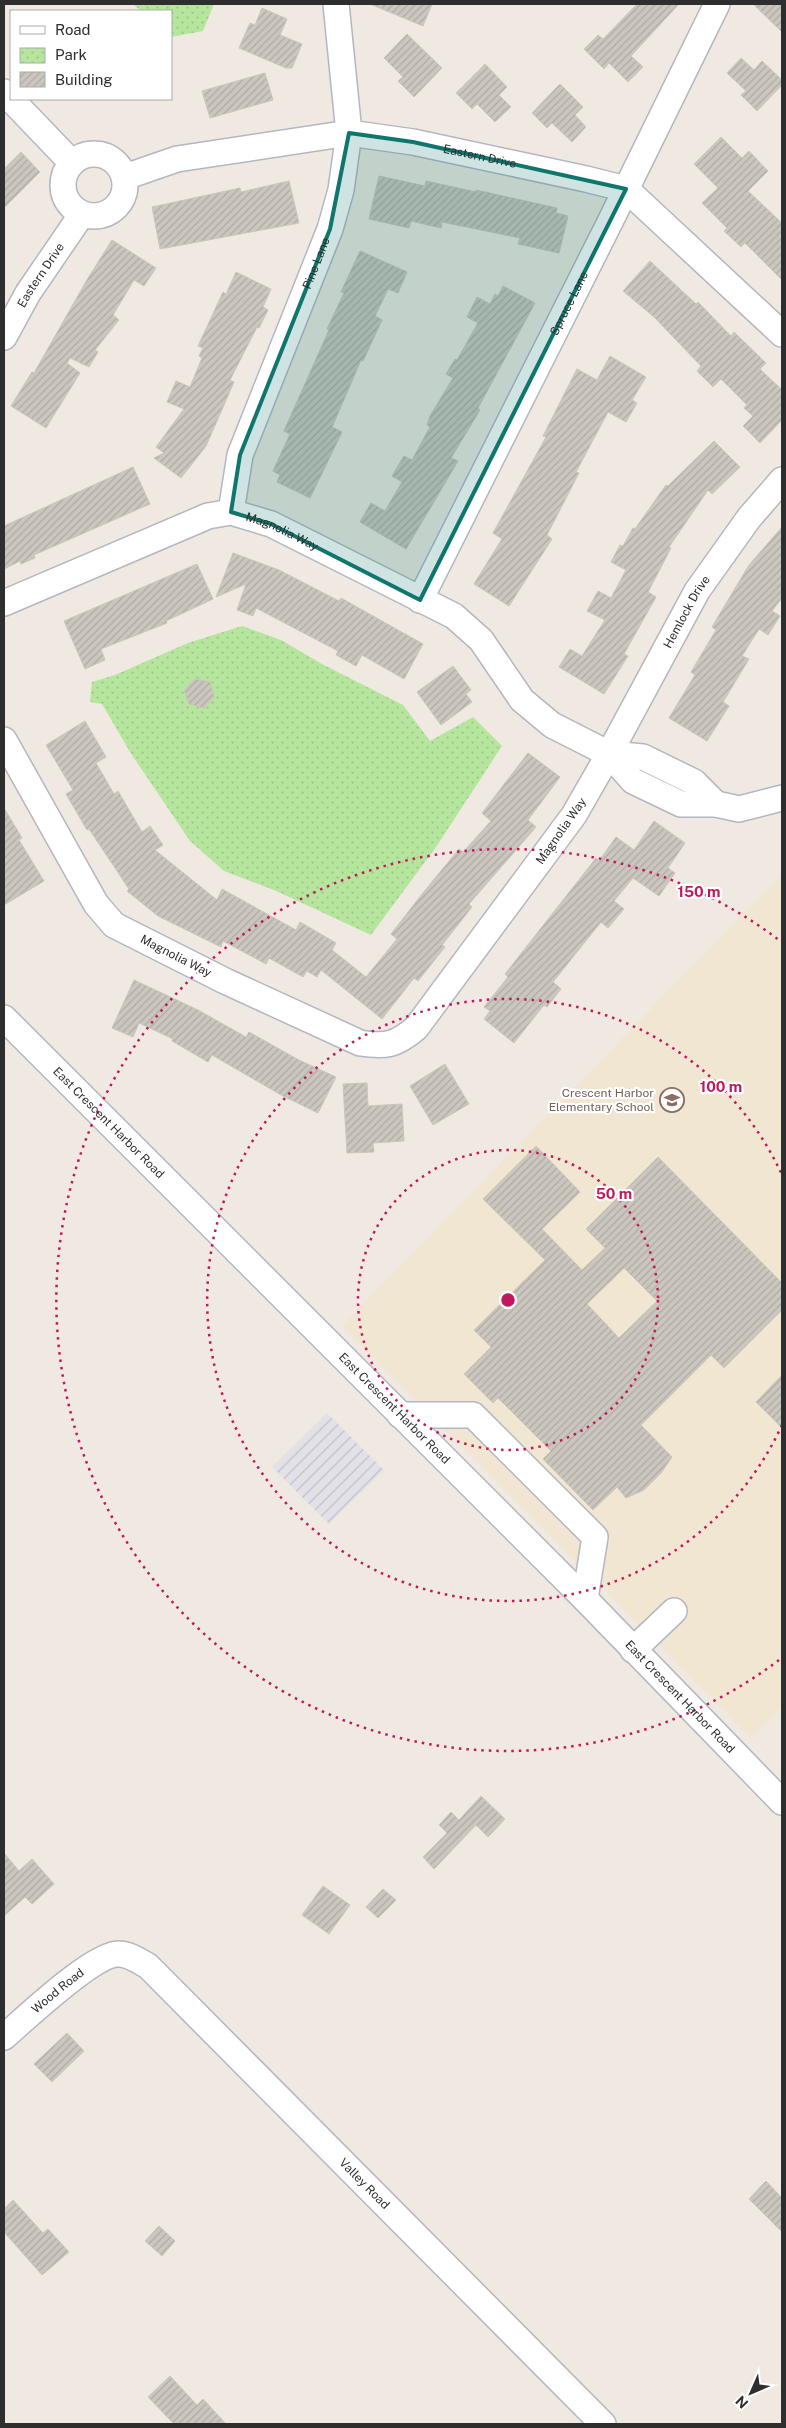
<svg xmlns="http://www.w3.org/2000/svg" width="786" height="2428" viewBox="0 0 786 2428" font-family="'Public Sans',sans-serif">
	<style>
		.industrial { fill: url(#industrial-furrows) }
		.education { fill: #f0e6d1 }
		.park { fill: url(#park-dots) }
		.building { fill: url(#building-hatch); stroke: #cbc5ba; fill-rule: evenodd }
		.lines { fill: none; stroke-linecap: round; stroke-linejoin: round }
		.minor-casing { stroke: #b4b7c1; stroke-width: 28 }
		.minor { stroke: #fff; stroke-width: 25 }
		.marked { fill: #0f766e; fill-opacity: 0.2; stroke: #0f766e; stroke-width: 4; stroke-linejoin: round }
		.ring { fill: none; stroke: #c2185b; stroke-width: 2.5; stroke-dasharray: 2.5 5 }
		.labels { text-anchor: middle; stroke-width: 4.5; stroke-linejoin: round; paint-order: stroke }
		.street-label { font-size: 12px; fill: #2e2e2e; stroke: #fff }
		.education-label { font-size: 12px; fill: #785e54; stroke: #fff; text-anchor: end }
		.centre { fill: #c2185b; stroke: #fff; stroke-width: 2.5 }
		.ring-label { font-size: 15px; text-anchor: middle; font-weight: bold; fill: #c2185b; stroke: #fff; stroke-width: 4.5; stroke-linejoin: round; paint-order: stroke }
	</style>
	<defs>
		<pattern id="industrial-furrows" width="10" height="10" patternUnits="userSpaceOnUse" patternTransform="scale(1.25)"><rect width="10" height="10" fill="#e3e1e8"/><path d="M-1 1l2-2M0 10L10 0M9 11l2-2" fill="none" stroke="#c3c1c7"/></pattern>
		<pattern id="park-dots" width="8" height="8" patternUnits="userSpaceOnUse" patternTransform="scale(1.25)"><rect width="8" height="8" fill="#b6e59e"/><path d="M2 2h.1M6 6h.1" fill="none" stroke="#9dc588" stroke-width="1.8" stroke-linecap="round"/></pattern>
		<pattern id="building-hatch" width="6" height="6" patternUnits="userSpaceOnUse" patternTransform="scale(1.25)"><rect width="6" height="6" fill="#cbc7bf"/><path d="M-1 1l2-2M0 6l6-6M5 7l2-2" fill="none" stroke="#afaba4"/></pattern>
	</defs>
	<rect width="100%" height="100%" fill="#efe9e1"/>
	<!-- industrial -->
	<path class="industrial" d="M327,1413l57,57 -55,54 -57,-57z"/>
	<!-- education -->
	<path class="education" d="M782,874v833l-31,31 -409,-412z"/>
	<!-- park -->
	<path class="park" d="M133,4h81l-11,27 -32,6v-26h-30z
		M242,626l39,14 41,24 81,41 27,36 43,-24 29,29 -66,101 -65,88 -97,-45 -50,-19 -34,-30 -60,-89 -28,-48 -12,-2 2,-20 23,-7 73,-32z"/>
	<!-- building -->
	<path class="building" d="M370,4h62l-9,22z
		M637,4h42l-48,52 12,11 -15,15 -19,-19 -5,6 -20,-20 14,-14 5,4z
		M753,4h29v28z
		M262,8l25,11 -7,16 22,9 -10,24h-6l-47,-20 11,-25 5,2z
		M407,34l35,34 -28,29 -16,-16 5,-4 -19,-19z
		M741,58l13,12 8,-9 20,19v5l-25,26 -16,-16 5,-4 -19,-18z
		M485,64l22,23 -8,8 12,12 -16,15 -18,-18 -5,5 -16,-16z
		M265,73l8,27 -63,18 -8,-27z
		M560,84l23,23 -8,8 11,12 -14,15 -20,-19 -5,5 -15,-15z
		M721,137l21,21 7,-7 19,20 -20,20 34,32v57l-37,-37 -4,4 -17,-16 3,-3 -25,-25 16,-15 -24,-24z
		M21,152l19,20 -36,36v-39z
		M379,176l46,10 1,-5 50,11v-2l81,18 -1,5 12,3 -9,37 -41,-9 2,-6 -78,-16 -1,6 -30,-7 -2,7 -40,-9z
		M289,181l10,42 -139,26 -8,-42 88,-19 1,4z
		M112,240l44,28 -12,18 -10,-6 -21,35 6,5 -24,30 3,2 -9,15 -19,-9 -3,5 13,10 -34,55 -35,-22 21,-34 2,1 54,-95z
		M360,251l47,21 -9,21 -10,-4 -13,27 7,4 -19,41 -2,-1 -29,67 10,5 -32,66 -33,-16 3,-7 -7,-4 17,-37 -6,-3 45,-101 -2,-1 17,-36 -3,-1z
		M650,261l46,43 2,-2 33,34 3,-4 32,31 -6,6 22,21v30l-22,23 -17,-17 10,-10 -9,-8 3,-3 -26,-26 -8,8 -16,-16 4,-5 -47,-49 -31,-26z
		M236,272l35,17 -8,18 5,3 -9,18 -2,-1 -27,53 4,2 -28,64 -25,32 -27,-20 10,-5 -8,-6 28,-38 -17,-7 9,-21 14,6 12,-29 -3,-2 4,-8 -5,-2 25,-54 3,2z
		M503,286l32,17 -57,105 2,2 -29,48 7,3 -52,88 -46,-27 11,-19 14,8 17,-29 -10,-6 12,-20 8,4 18,-33 -3,-2 3,-9 23,-38 -7,-4 9,-15 2,1 21,-37 -11,-6 10,-20 13,7 5,-10 3,2z
		M610,356l36,21 -14,23 5,3 -11,19 -18,-10 -32,60 3,1 -32,62 5,4 -43,67 -35,-22 28,-45 -9,-6 53,-96 -3,-1 34,-67 20,11z
		M714,441l26,26 -28,27 -4,-4 -39,57 2,1 -23,44 8,5 -32,57 4,2 -24,38 -45,-27 11,-18 12,7 23,-36 -18,-9 11,-20 13,7 15,-28 -15,-8 9,-17 3,1 10,-18 2,1 31,-44 2,1z
		M133,467l17,37 -116,51 1,3 -14,6 -1,-3 -16,8v-43z
		M782,527v71l-10,13 8,5 -12,19 -9,-6 -17,27 7,3 -26,43 6,4 -22,35 -38,-23 26,-43 -4,-3 25,-42 -4,-3 37,-62z
		M233,553l46,17 60,31 2,-3 82,46 -19,35 -42,-24 -6,11 -20,-11 2,-4 -82,-43 -3,8 -16,-6 9,-26 -30,13z
		M197,564l16,35 -47,22 1,2 -66,26 4,11 -20,9 -21,-48z
		M453,666l18,24 -5,4 6,8 -31,23 -24,-33z
		M195,679l15,3 4,15 -10,11 -15,-4 -5,-14z
		M85,721l21,36 -10,6 18,31 4,-3 24,41 8,-6 13,19 -8,5 62,50 5,-11 74,41 4,-8 36,21 -4,7 34,27 31,-38 -6,-5 31,-40 37,-45 4,3 28,-31 -9,-8 46,-60 32,24 -32,43 8,7 -67,77 3,3 -30,38 3,2 -27,34 -4,-3 -32,41 -61,-49 -4,7 -10,-6 -4,6 -34,-19 -3,6 -43,-23 -2,6 -63,-31 -31,-25 2,-2 -40,-60 -2,1 -21,-36 7,-4 -27,-45z
		M4,808l18,30 -3,2 25,41 -40,24z
		M654,821l31,22 -17,25 7,5 -16,23 -26,-18 -19,23 10,8 -16,19 -7,-6 -48,60 8,7 -14,18 -3,-2 -30,38 -30,-24 6,-8 -6,-4 24,-30 -3,-3 91,-116 3,3 17,-24 18,13z
		M134,980l64,30 48,27 3,-5 50,28 37,17 -18,36 -37,-18 -69,-40 -4,7 -36,-21 1,-2 -34,-16 -6,14 -21,-9z
		M445,1064l24,40 -36,21 -23,-39z
		M367,1083l1,23 34,-2 2,37 -31,2 1,9 -27,1 -4,-69z
		M536,1146l44,46 -38,37 40,41 23,-22 -19,-19 72,-72 124,126v27l-58,58 -13,-13 -70,70 31,32 -11,16 -17,17 -18,8 -9,-11 -24,23 -50,-51 8,-8 -53,-53 -5,5 -29,-29 27,-27 -17,-17 71,-70 -62,-61zM624,1268l33,33 -38,37 -32,-34z
		M782,1375v53l-26,-26z
		M481,1796l24,23 -17,18 -12,-12 -42,44 -11,-12 24,-24 -8,-8 12,-13 8,8z
		M4,1853l15,18 13,-12 22,25 -22,20 -7,-7 -21,19z
		M323,1886l27,19 -21,29 -27,-19z
		M383,1889l13,11 -18,18 -12,-11z
		M67,2033l17,18 -32,31 -18,-18z
		M766,2181l16,17v34l-33,-33z
		M13,2200l30,33 5,-4 21,23 -27,23 -38,-43v-23z
		M159,2226l16,15 -13,15 -17,-15z
		M170,2376l27,29 6,-6 23,25h-52l-26,-27z"/>
	<g class="lines">
		<defs>
			<g id="minor">
				<path d="M4,92l68,71"/>
				<circle cx="94" cy="185" r="31"/>
				<path id="s1" d="M125,177l52,-18 172,-26 64,9 173,37 40,10 156,145"/>
				<path id="s2" d="M4,337l24,-44 54,-79"/>
				<path id="s3" d="M231,512l9,-57 90,-226 11,-39 8,-57 -13,-129"/>
				<path id="s4" d="M420,600l190,-378 107,-218"/>
				<path id="s5" d="M4,603l204,-87 23,-4 40,12 183,92 27,24 41,60 30,25 57,29 -35,61 -158,213c-20,17 -30,19 -56,15l-135,-62 -111,-56 -18,-21 -92,-164"/>
				<path id="s6" d="M609,754l88,-163 52,-73 33,-38"/>
				<path d="M609,754l24,27 48,23h35l23,5 43,-11"/>
				<path d="M609,754l34,3 51,25 22,22"/>
				<path id="s7" d="M4,1018l581,581 197,203"/>
				<path d="M400,1415h73l122,122 -10,62"/>
				<path d="M633,1650l41,-39"/>
				<path id="s8" d="M4,2037c21,-18 90,-84 115,-83 10,0 20,7 29,12l455,458"/>
			</g>
		</defs>
		<!-- minor casing -->
		<use href="#minor" class="minor-casing"/>
		<!-- minor -->
		<use href="#minor" class="minor"/>
	</g>
	<!-- marked area -->
	<path class="marked" d="M349,133l64,9 213,47 -206,411 -149,-76 -40,-12 9,-57 90,-226z"/>
	<!-- distance rings -->
	<g class="ring">
		<circle cx="508" cy="1300" r="150"/>
		<path d="M782 1425A301 301 0 1 1 782 1175"/>
		<path d="M779 1660A451 451 0 1 1 779 940"/>
	</g>
	<!-- icons -->
	<defs>
		<symbol id="school-ring" viewBox="-11 -11 22 22"><circle r="9.5" fill="#fff" stroke="#8d6e63" stroke-width="1.5"/><path d="M0-5L7-2L0 1L-7-2ZM-4 1L0 2.5L4 1V4Q0 6-4 4Z" fill="#8d6e63"/></symbol>
	</defs>
	<g fill-rule="evenodd">
		<use href="#school-ring" x="658" y="1086" width="28" height="28"/>
	</g>
	<g class="labels">
		<!-- street labels -->
		<g class="street-label">
			<text dy="4" stroke="none"><textPath href="#s1" startOffset="362">Eastern Drive</textPath></text>
			<text dy="4" stroke="none"><textPath href="#s3" startOffset="264">Pine Lane</textPath></text>
			<text dy="4" stroke="none"><textPath href="#s2" startOffset="72">Eastern Drive</textPath></text>
			<text dy="4" stroke="none"><textPath href="#s4" startOffset="332">Spruce Lane</textPath></text>
			<text dy="4" stroke="none"><textPath href="#s5" startOffset="300">Magnolia Way</textPath></text>
			<text dy="4" stroke="none"><textPath href="#s6" startOffset="162">Hemlock Drive</textPath></text>
			<text transform="translate(561 831) rotate(-55)" y="4">Magnolia Way</text>
			<text transform="translate(176 956) rotate(27)" y="4">Magnolia Way</text>
			<text dy="4" stroke="none"><textPath href="#s7" startOffset="148">East Crescent Harbor Road</textPath></text>
			<text dy="4" stroke="none"><textPath href="#s7" startOffset="552">East Crescent Harbor Road</textPath></text>
			<text dy="4" stroke="none"><textPath href="#s7" startOffset="958">East Crescent Harbor Road</textPath></text>
			<text dy="4" stroke="none"><textPath href="#s8" startOffset="71">Wood Road</textPath></text>
			<text dy="4" stroke="none"><textPath href="#s8" startOffset="482">Valley Road</textPath></text>
		</g>
		<!-- education labels -->
		<g class="education-label">
			<text x="654" y="1097">Crescent Harbor<tspan x="654" dy="14">Elementary School</tspan></text>
		</g>
	</g>
	<circle cx="508" cy="1300" r="8" class="centre"/>
	<g class="ring-label">
		<text x="699" y="897">150 m</text>
		<text x="721" y="1092">100 m</text>
		<text x="614" y="1199">50 m</text>
	</g>
	<!-- border -->
	<rect width="786" height="2428" fill="none" stroke="#2e2e2e" stroke-width="10"/>
	<!-- legend -->
	<rect x="10" y="10" width="162" height="90" fill="#ffffff" stroke="#ababab"/>
	<rect x="20" y="26" width="25" height="8" fill="#ffffff" stroke="#ababab"/>
	<text x="55" y="35" font-size="15" fill="#2e2e2e">Road</text>
	<rect x="20" y="48" width="25" height="15" fill="url(#park-dots)" stroke="#ababab"/>
	<text x="55" y="60" font-size="15" fill="#2e2e2e">Park</text>
	<rect x="20" y="72" width="25" height="15" fill="url(#building-hatch)" stroke="#ababab"/>
	<text x="55" y="85" font-size="15" fill="#2e2e2e">Building</text>
	<!-- north arrow -->
	<g transform="translate(751 2393) rotate(225)" stroke="#ffffff" stroke-width="4" paint-order="stroke">
	<path d="M0-4L9 19L0 12L-9 19Z" fill="#2e2e2e"/>
	<text y="-8" font-size="14" font-weight="bold" text-anchor="middle" fill="#2e2e2e">N</text>
	</g>
</svg>
